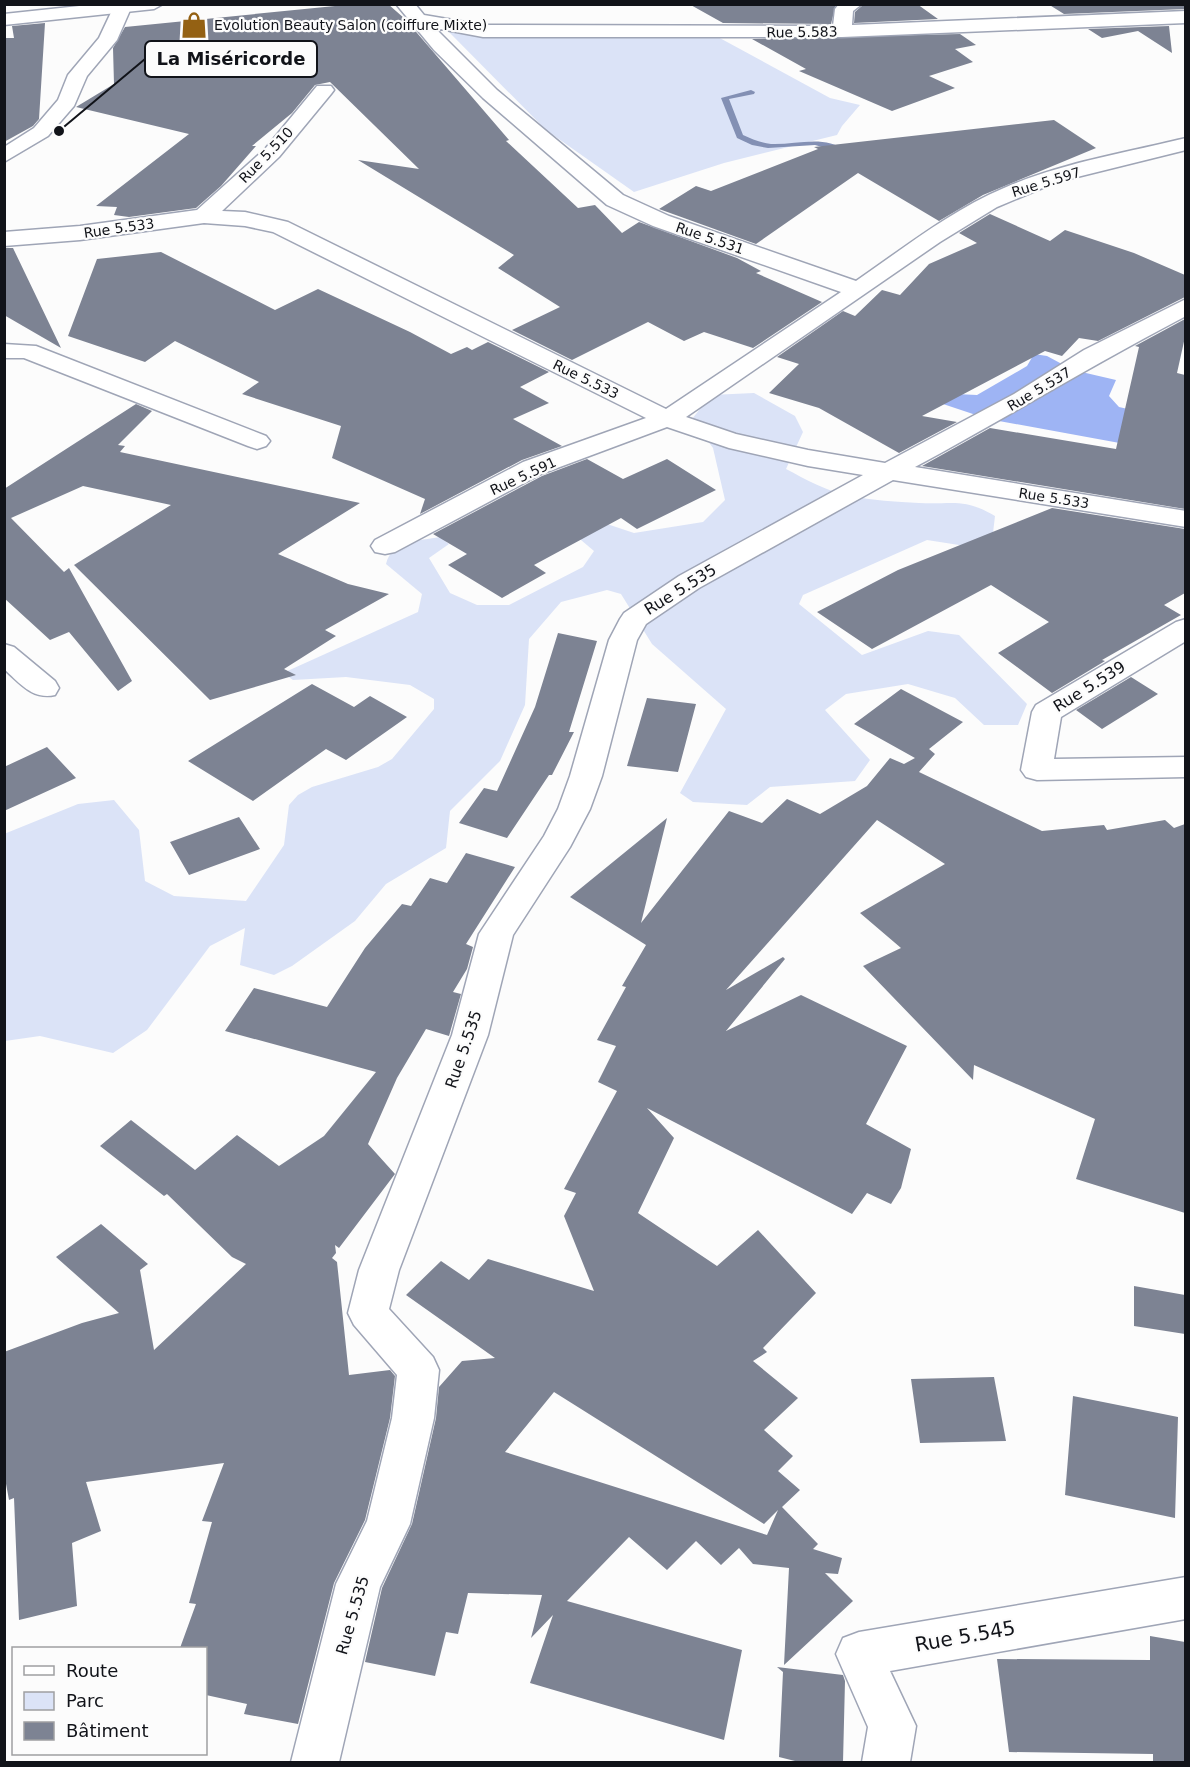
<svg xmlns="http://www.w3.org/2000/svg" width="1190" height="1767" viewBox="0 0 1190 1767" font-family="'DejaVu Sans',sans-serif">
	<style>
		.green { fill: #dbe3f7 }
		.forest { fill: #9eb4f4 }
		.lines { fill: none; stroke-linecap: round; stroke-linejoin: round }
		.stream { fill: #8390b4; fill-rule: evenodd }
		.building { fill: #7d8393; fill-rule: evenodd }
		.street-casing { stroke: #9fa5b6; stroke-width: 3 }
		.secondary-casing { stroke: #9fa5b6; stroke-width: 3 }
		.street { fill: #fff; fill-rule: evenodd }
		.secondary { fill: #fff; fill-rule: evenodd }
		.labels { text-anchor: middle; stroke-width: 4.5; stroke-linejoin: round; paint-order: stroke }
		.far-poi-label { font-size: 14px; fill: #111319; stroke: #fcfcfc; text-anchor: start }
		.far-street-label { font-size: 14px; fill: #111319; stroke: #fcfcfc }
		.street-label { font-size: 16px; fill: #111319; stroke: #fcfcfc }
		.near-street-label { font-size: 20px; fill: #111319; stroke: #fcfcfc }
		.leader { fill: none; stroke: #111319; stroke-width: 2 }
		.callout-dot { fill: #111319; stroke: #fcfcfc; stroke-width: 2 }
		.callout { fill: #fcfcfc; stroke: #111319; stroke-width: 2 }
		.callout-label { font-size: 18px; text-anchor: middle; font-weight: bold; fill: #111319 }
	</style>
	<rect width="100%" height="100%" fill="#fcfcfc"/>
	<!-- green -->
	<path class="green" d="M447,30l76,7 193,-1 114,62 30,7 -18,21 -5,9 -113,28 -90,29 -88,-62z
		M754,393l41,23 8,16 -17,37c19,10 42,23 64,27 22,4 46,6 69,7 33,2 44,-6 76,13l-4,34 -64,-10 -124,55 -4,9 63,51 66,-24 31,4 68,69 -9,21h-34l-29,-27 -47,-14 -62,10 -21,16 45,50 -15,21 -85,6 -23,18 -54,-3 -13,-9 46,-84 -74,-65 -31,-50 -14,-4 -46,12 -32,37 -4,66 -25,56 -50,50 -4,37 -60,36 -31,37 -63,45 -18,9 -34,-10 5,-37 -35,18 -63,84 -34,23 -73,-17 -35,5 -1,-207 74,-30 36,-4 25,30 6,51 29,15 72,5 38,-56 5,-40 9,-10 14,-8 66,-20 14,-8 42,-50v-10l-24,-14 -64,-8 -53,3 -10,-7 135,-61 4,-18 -36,-30c6,-24 33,-23 54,-27l9,7 -20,14 21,35 27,12h32l74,-38 11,-16 -45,-38 58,11 27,9 69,-11 22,-22 -12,-52 -21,-29 19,-24z"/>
	<!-- forest -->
	<path class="forest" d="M1034,354l13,2 26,14 43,10 -7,16 10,11 66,15v33l-197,-36 -51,-17 19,-8 21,1 50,-29z"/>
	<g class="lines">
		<!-- stream -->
		<path class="stream" d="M751,90l4,2 -1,2 -25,5 14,36c9,4 18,8 28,9 26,1 52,-10 76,7l-4,2 -28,-8 -47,3 -16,-3 -15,-7 -16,-40z"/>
	</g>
	<!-- building -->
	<path class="building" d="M388,4l17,15 104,121 -3,1 72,67 17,-3 27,28 17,-11 98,36 24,13 -5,2 66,29 -69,46 -49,-16 -20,9 -36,-19 -76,38 -60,-30 48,-23 -62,-39 16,-13 -156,-95 61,9 -89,-87 -15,3 -23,28 -40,33h4l-35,40 -25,22 -67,9 -15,-2 3,-8 -21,-1 93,-72 -113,-27 38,-23 -1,-36 12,-21 220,-22z
		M689,4h147l-5,20 -108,-1z
		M864,4h53l21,15 -84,4 1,-11z
		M1048,4h137v5l-121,5z
		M45,23l-6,96 -6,7 -29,16v-104h10l-2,-12z
		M1169,26l3,27 -34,-22 -36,7 -14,-9z
		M960,34l16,11 -21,4 18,13 -44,14 26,12 -63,23 -93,-40 7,-2 -54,-30z
		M1054,120l42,28 -113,47 -44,26 -81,-48 -102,71 -97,-35 37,-23 15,5 107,-42 -4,-2z
		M990,214l60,27 15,-11 69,23 51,22v22l-87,44 -19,-3 -17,18 -17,-5 -123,65 35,6 -58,31 -80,-45 -50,-15 30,-29 -22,-7 66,-46 12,5 27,-26 18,5 29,-31 48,-21 -18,-10z
		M4,248h9l48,100 -57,-33z
		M161,252l114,58 43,-21 92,43 41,22 16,-7 5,3 16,-8 61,30 -29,15 29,16 -36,16 49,27 -40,14 -102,54 5,-15 -93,-41 9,-32 -99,-32 17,-12 -84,-41 -30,21 -77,-26 29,-77z
		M1185,319v18l-8,36 8,2v134l-263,-43 68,-38 126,21 23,-102 -4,-1z
		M136,404l16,7 -34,34 7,1 -5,6 240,51 -82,51 70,30 41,10 -64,36 11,6 -52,33 12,6 -86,25 -136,-135 97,-60 -88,-19 -72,32 53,54 5,-4 63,113 -14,10 -49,-59 -19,8 -46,-42v-109z
		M587,459l36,20 44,-20 49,31 -79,39 -16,-11 -87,47 12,8 -44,25 -54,-33 19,-11 -34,-20 109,-58z
		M1052,508l133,21v64l-21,12 17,10 -79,45 3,1 -53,32 -54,-40 51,-31 -58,-37 -119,64 -55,-37 81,-42z
		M558,633l39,8 -28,91h5l-22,43h-3l-42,63 -48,-15 25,-35 13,3 38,-84z
		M1131,677l27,17 -56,35 -26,-19z
		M312,684l42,23 16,-11 37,21 -61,43 -20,-11 -73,52 -65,-40z
		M901,689l62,33 -34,27 6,5 -16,18 123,59 62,-6 3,5 58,-10 9,8 11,-4v389l-109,-34 19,-60 -121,-54 -1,15 -110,-114 38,-18 -41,-35 85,-49 -68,-44 -151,170 57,-33 2,2 -59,72 75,-36 106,51 -41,78 45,25 -10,39 -10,16 -24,-11 -15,21 -205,-106 27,30 -36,75 79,53 41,-36 58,63 -53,55 4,4 -14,9 45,37 -34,32 29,26 -15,15 22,19 -18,17 36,37 -5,5 29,9 -4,16 -13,-1 28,28 -69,64 5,-97 -36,-4 -14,-16 -18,17 -25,-24 -29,29 -38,-33 -62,64 175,49 -18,90 -194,-57 23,-68 -22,23 11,-43 -74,-2 -10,41 -12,-2 -11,44 -70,-14 17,-74 30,-64 24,-106 3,-31 23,-26 33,-3 -89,-63 35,-34 28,19 19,-21 106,32 -30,-75 12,-23 -12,-4 53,-98 -19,-9 18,-36 -19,-6 29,-53 -4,-1 24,-41 -76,-48 97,-79 -26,105 88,-112 33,12 25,-24 33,15 47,-28 23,-28 14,6 11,-6 -61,-34zM554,1392l210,132 14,-14 -11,25 -262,-83z
		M647,698l49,6 -18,68 -51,-6z
		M47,747l29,31 -72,33v-44z
		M239,817l21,32 -71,26 -19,-33z
		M466,853l49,14 -49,77 7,3 -6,22 -14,23 8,2 -12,42 -23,-7 -29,49 -29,66 27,30 -56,74 -4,-3 1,8 -4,5 5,4 12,113 41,-5 5,6 -5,42 -25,102 -31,63 -36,141 -54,-10 3,-10 -41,-9v-47h-26l16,-44 -7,-1 23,-81 -10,-1 22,-58 -138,19 15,49 -29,12 5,63 -58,14 -5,-122 -5,2 -5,-27v-121l78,-29 37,-10 -63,-56 45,-33 47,40 -8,6 14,80 92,-86 -14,-7 -65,-63 -3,2 -64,-50 31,-26 64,50 42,-35 42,31 45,-30 52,-64 -151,-41 29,-43 73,19 38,-59 37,-44 9,2 19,-28 17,5z
		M1134,1286l51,9v39l-51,-8z
		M994,1377l12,64 -86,2 -9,-64z
		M1073,1396l105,21 -3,101 -110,-23z
		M1150,1636l35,6v120h-32v-8l-144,-2 -12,-93 153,1z
		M777,1667l66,8 2,6 -2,81h-44l-20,-5 4,-85z"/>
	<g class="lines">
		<defs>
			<path id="street" d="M115,4h14l2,4 -14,32 -30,36 -13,30 -26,30 -44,26v-15l30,-19 24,-28 10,-25 31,-37z
				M396,4h19l9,11 59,10 350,1 2,-17 4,-5h23l-9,7 -1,14 334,-14v12l-344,14h-359l-48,-9 62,62 126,105 46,21 187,65c48,-33 94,-70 148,-93 57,-25 121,-35 182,-50v12l-129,32 -60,25 -57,35 -254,175 50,17 72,16 77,13 129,-69 70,-44 102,-51v17c-92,48 -180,102 -271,151l271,44v16l-293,-47 -194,108 -53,36 -9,16 -35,136 -12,33 -20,38 -57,88 -25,100 -89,235 -10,39 44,48 6,13 -5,48 -24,106 -30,63 -41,175h-48l45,-178 31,-63 25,-103 5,-43 -43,-50 -6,-12 11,-43 93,-235 27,-101 65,-98 14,-27 12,-33 39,-136 11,-21 4,-6 55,-37 184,-101 -55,-9 -79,-18 -62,-21 -126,47 -146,78 -10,2 -10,-2 -4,-6 4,-6 148,-78 123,-44 -373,-186 -28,-6 -41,-3 -124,17 -76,6v-14l76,-6 117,-16 68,-61 52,-63h14l3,4 -3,4 -52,63 -57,54 23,1 43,10 378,187 175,-117 -188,-66 -46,-21 -124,-107 -49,-48z
				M4,344l32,2 230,90 4,5 -4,5 -9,3 -9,-3 -224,-88h-20z
				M1186,619v22l-125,76 -7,42 132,-2v20l-149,3 -11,-3 -5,-7 11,-58 4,-7 140,-83z
				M4,644l10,3 41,34 4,7 -4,7c-23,5 -35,-12 -51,-26z
				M1186,1577v42l-296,52 26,55 -6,36h-48l6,-35 -32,-73 7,-16 16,-6z"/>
			<path id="secondary" d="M98,4h65l-9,5 -150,16v-11z"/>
		</defs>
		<!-- street casing -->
		<use href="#street" class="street-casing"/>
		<!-- secondary casing -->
		<use href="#secondary" class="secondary-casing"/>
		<!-- street -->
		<use href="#street" class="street"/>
		<!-- secondary -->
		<use href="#secondary" class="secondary"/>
	</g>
	<!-- icons -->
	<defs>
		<symbol id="shop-bare" viewBox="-9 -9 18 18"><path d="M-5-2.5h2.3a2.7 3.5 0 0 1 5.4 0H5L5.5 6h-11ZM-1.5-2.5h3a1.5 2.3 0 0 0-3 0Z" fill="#946113" stroke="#fcfcfc" stroke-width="2.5" paint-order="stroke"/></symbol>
	</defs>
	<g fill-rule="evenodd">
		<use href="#shop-bare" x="175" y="6" width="38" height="38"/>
	</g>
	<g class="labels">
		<!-- far-poi labels -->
		<g class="far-poi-label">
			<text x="214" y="30">Evolution Beauty Salon (coiffure Mixte)</text>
		</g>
		<!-- far-street labels -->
		<g class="far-street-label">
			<text transform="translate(802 32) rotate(-1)" y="5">Rue 5.583</text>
			<text transform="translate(266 155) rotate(-46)" y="5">Rue 5.510</text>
			<text transform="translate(1046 182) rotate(-17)" y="5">Rue 5.597</text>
			<text transform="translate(119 228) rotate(-8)" y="5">Rue 5.533</text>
			<text transform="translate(710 238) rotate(19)" y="5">Rue 5.531</text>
			<text transform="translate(586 379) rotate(26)" y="5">Rue 5.533</text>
			<text transform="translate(1039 389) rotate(-31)" y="5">Rue 5.537</text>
			<text transform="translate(523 476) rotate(-25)" y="5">Rue 5.591</text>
			<text transform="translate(1054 498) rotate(9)" y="5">Rue 5.533</text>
		</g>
		<!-- street labels -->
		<g class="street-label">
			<text transform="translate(680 589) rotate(-32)" y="6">Rue 5.535</text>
			<text transform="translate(1089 686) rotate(-32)" y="6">Rue 5.539</text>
			<text transform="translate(463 1049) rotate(-71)" y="6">Rue 5.535</text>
			<text transform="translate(352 1615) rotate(-74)" y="6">Rue 5.535</text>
		</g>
		<!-- near-street labels -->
		<g class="near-street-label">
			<text transform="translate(965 1636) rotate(-10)" y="7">Rue 5.545</text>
		</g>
	</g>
	<!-- callouts -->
	<path class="leader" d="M59 131L145 59"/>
	<circle class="callout-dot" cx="59" cy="131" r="6"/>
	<rect class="callout" x="145" y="41" width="172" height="36" rx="6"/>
	<g class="callout-label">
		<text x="231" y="65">La Miséricorde</text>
	</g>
	<!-- border -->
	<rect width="1190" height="1767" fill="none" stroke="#111319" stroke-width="12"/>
	<!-- legend -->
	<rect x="12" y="1647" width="195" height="108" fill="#fcfcfc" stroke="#9e9fa1" stroke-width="1.5"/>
	<rect x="24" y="1666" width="30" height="9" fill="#ffffff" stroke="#9e9fa1" stroke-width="1.5"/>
	<text x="66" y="1677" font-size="18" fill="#111319">Route</text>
	<rect x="24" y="1692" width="30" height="18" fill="#dbe3f7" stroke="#9e9fa1" stroke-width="1.5"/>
	<text x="66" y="1707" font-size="18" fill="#111319">Parc</text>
	<rect x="24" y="1722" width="30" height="18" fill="#7d8393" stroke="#9e9fa1" stroke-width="1.5"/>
	<text x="66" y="1737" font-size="18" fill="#111319">Bâtiment</text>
</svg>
